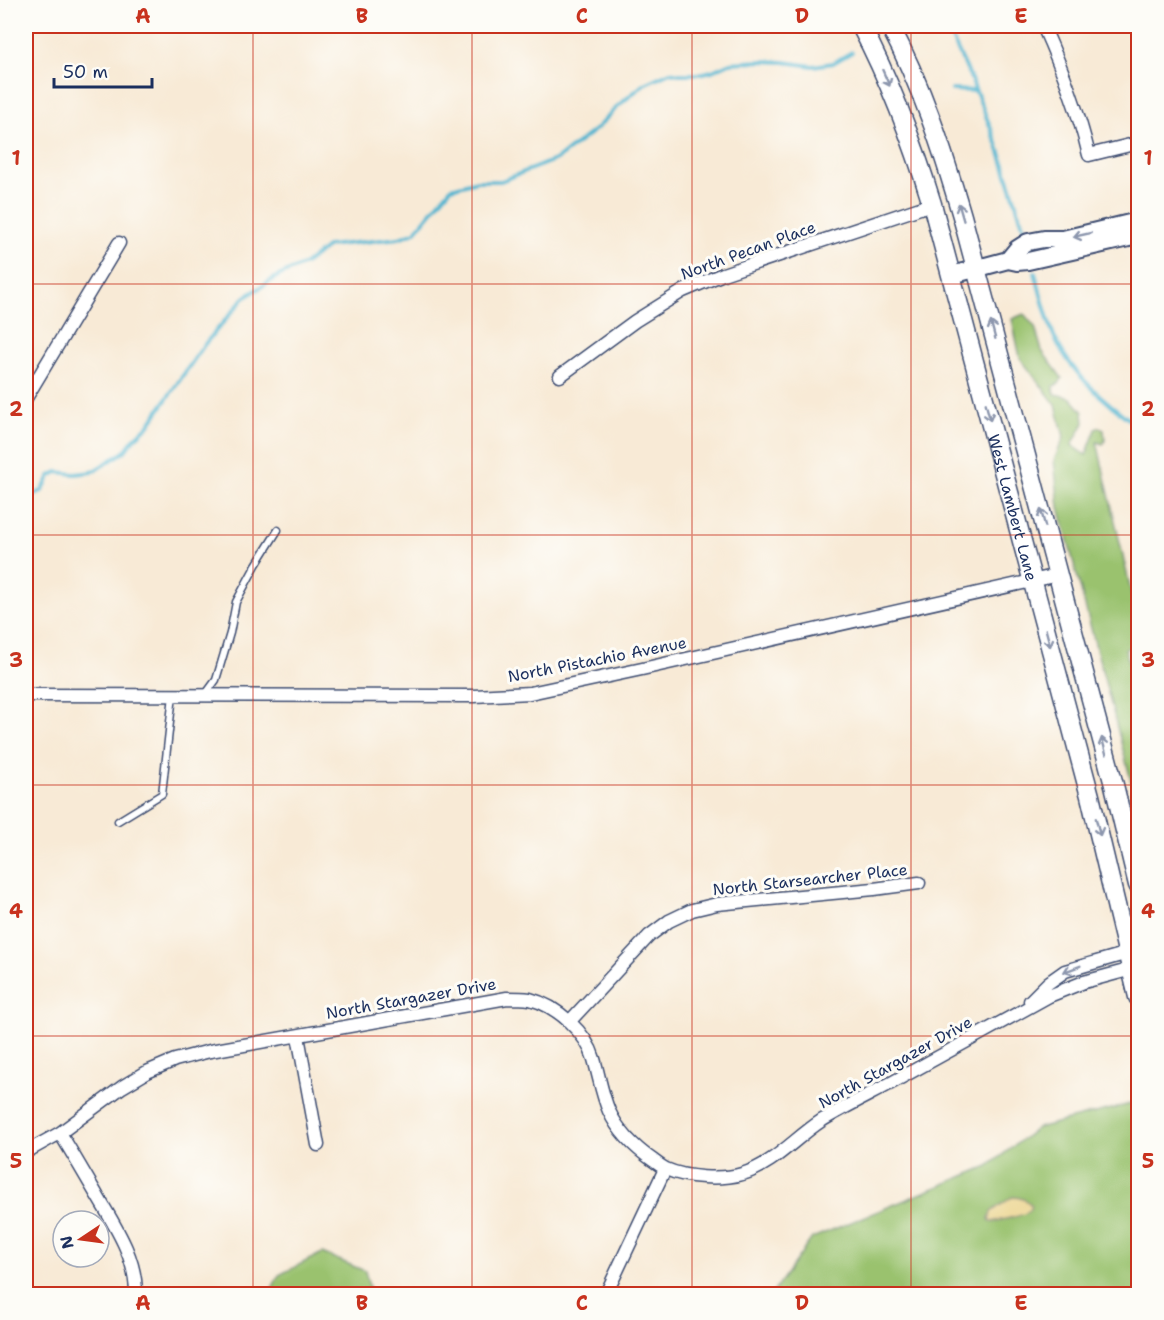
<svg xmlns="http://www.w3.org/2000/svg" width="1164" height="1320" viewBox="0 0 1164 1320" font-family="'Shantell Sans',sans-serif">
	<style>
		.green { fill: #9ac26e; stroke: #5a7866; stroke-width: 1.5 }
		.sand { fill: #eeda9e; stroke: #84847e; stroke-width: 1.5 }
		.lines { fill: none; stroke-linecap: round; stroke-linejoin: round }
		.stream { stroke: #51b5d0; stroke-width: 4 }
		.building { fill: #ce9db4 }
		.service-casing { stroke: #3c4b70; stroke-width: 9 }
		.minor-casing { stroke: #3c4b70; stroke-width: 15 }
		.tertiary-casing { stroke: #3c4b70; stroke-width: 20 }
		.secondary-casing { stroke: #3c4b70; stroke-width: 21 }
		.service { stroke: #fff; stroke-width: 6 }
		.minor { stroke: #fff; stroke-width: 12 }
		.tertiary { stroke: #fff; stroke-width: 16 }
		.secondary { stroke: #fff; stroke-width: 18 }
		.oneway { stroke: #8d97ae }
		.grid { fill: none; stroke: #c8321e; stroke-width: 1.5; stroke-opacity: 0.55 }
		.labels { text-anchor: middle; stroke-width: 6; stroke-linejoin: round; paint-order: stroke }
		.street-label { font-size: 16px; fill: #1b2f5e; stroke: #fdfcf7 }
		.neatline { fill: none; stroke: #c8321e; stroke-width: 2 }
		.grid-label { font-size: 20px; text-anchor: middle; font-weight: bold; fill: #c8321e }
	</style>
	<rect width="100%" height="100%" fill="#fdfcf7"/>
	<filter id="ink" filterUnits="userSpaceOnUse"><feTurbulence type="fractalNoise" baseFrequency=".0167" numOctaves="2"/><feDisplacementMap in="SourceGraphic" scale="12" xChannelSelector="R" yChannelSelector="G"/><feConvolveMatrix kernelMatrix="1 2 1 2 8 2 1 2 1" color-interpolation-filters="sRGB"/></filter>
	<filter id="wash" filterUnits="userSpaceOnUse"><feTurbulence type="fractalNoise" baseFrequency=".008" numOctaves="4" result="noise"/><feDisplacementMap in="SourceGraphic" scale="24" xChannelSelector="R" yChannelSelector="G"/><feGaussianBlur stdDeviation="1.35" result="paint"/><feColorMatrix in="noise" values="0 0 0 0 0 0 0 0 0 0 0 0 0 0 0 0 0 1.4 0 .05"/><feComposite in="paint" operator="in"/></filter>
	<g filter="url(#wash)">
		<rect width="100%" height="100%" fill="#f8ead6"/>
		<!-- green -->
		<path class="green" d="M1024,314l11,13 7,24 20,27 -3,6 -6,2 2,8 16,4 12,14 1,11 -12,22 14,10 10,-26 3,-2 5,3 1,10 -2,4 -6,-2 41,180v27l-9,-2 -4,3 13,42v115l-79,-300 -5,-47 10,-23 -8,-32 -36,-47 -8,-39z
			M1138,1102v192h-366l40,-56 176,-72 49,-38z
			M322,1253l43,18 6,23h-102l10,-19z"/>
		<!-- sand -->
		<path class="sand" d="M1012,1197c9,0 27,6 14,16 -4,3 -29,8 -35,9l-2,-3 2,-7z"/>
		<g class="lines">
			<!-- stream -->
			<path class="stream" d="M946,26l23,48 29,72 27,86
				M952,90l24,1
				M1035,273c6,21 11,43 19,63 17,38 51,66 84,90
				M26,498l16,-7 8,-15 7,-4 18,2 17,-2 32,-20 10,-13 14,-13 56,-81 40,-47 34,-22 27,-12 23,-18 71,-8 16,-6 36,-44 26,-7h24l56,-22 39,-30 22,-23 26,-22 26,-12 9,2h20l13,-3 18,-8 31,-2 23,1 29,4 20,-3 19,-11"/>
		</g>
		<g id="blocks">
			<!-- building -->
			<path class="building" d="M981,26h19l-15,7z"/>
		</g>
	</g>
	<g filter="url(#ink)">
		<use href="#blocks" fill-opacity="0" stroke="#3c4b70" stroke-width="1.5"/>
		<g class="lines">
			<defs>
				<path id="service" d="M205,695l11,-15 14,-47 6,-31 20,-37 22,-35
					M118,821l44,-27 11,-99"/>
				<path id="minor" d="M1043,26c19,42 35,84 46,129l49,-12
					M560,376l75,-55 48,-30 40,-17 209,-70
					M26,398l93,-155
					M26,695l448,1 56,-3 112,-24 416,-94
					M1030,1001l18,-18 17,-12 63,-18h10
					M570,1021l79,-85 20,-15 23,-11 25,-6 157,-15 45,-6
					M298,1036l20,109
					M60,1133c13,21 25,42 38,64 18,31 38,60 38,97
					M26,1152l34,-19 62,-46 25,-15 28,-12 35,-9 297,-53c7,0 15,0 23,1 27,7 56,33 64,60 5,17 8,36 15,52 10,22 26,37 45,50 4,3 8,6 12,8 20,9 55,11 76,5 31,-9 53,-36 79,-53 23,-14 48,-26 72,-39 52,-29 104,-57 156,-86l35,-14 48,-13 5,-3
					M606,1294l59,-125"/>
				<path id="tertiary" d="M1008,260l9,-11 11,-7 16,-3h19l75,-18
					M952,275l56,-15 9,2 11,-1 110,-25"/>
				<g id="secondary">
					<path id="s1" d="M861,26c30,57 52,116 71,178l158,592 48,201"/>
					<path d="M890,26c32,60 53,125 72,190l152,569 24,100"/>
				</g>
			</defs>
			<!-- service casing -->
			<use href="#service" class="service-casing"/>
			<!-- minor casing -->
			<use href="#minor" class="minor-casing"/>
			<!-- tertiary casing -->
			<use href="#tertiary" class="tertiary-casing"/>
			<!-- secondary casing -->
			<use href="#secondary" class="secondary-casing"/>
			<!-- service -->
			<use href="#service" class="service"/>
			<!-- minor -->
			<use href="#minor" class="minor"/>
			<!-- tertiary -->
			<use href="#tertiary" class="tertiary"/>
			<!-- secondary -->
			<use href="#secondary" class="secondary"/>
		</g>
		<!-- one-way arrows -->
		<defs><path id="oneway-shaft" d="M-6 0H5M1.5-3L5.5 0L1.5 3" fill="none" stroke-width="1.6" stroke-linecap="round" stroke-linejoin="round" transform="scale(1.5)"/></defs>
		<g class="oneway">
			<use href="#oneway-shaft" transform="translate(886 78) rotate(66)"/>
			<use href="#oneway-shaft" transform="translate(961 212) rotate(-106)"/>
			<use href="#oneway-shaft" transform="translate(1082 235) rotate(167)"/>
			<use href="#oneway-shaft" transform="translate(993 330) rotate(-105)"/>
			<use href="#oneway-shaft" transform="translate(988 412) rotate(75)"/>
			<use href="#oneway-shaft" transform="translate(1043 518) rotate(-105)"/>
			<use href="#oneway-shaft" transform="translate(1048 638) rotate(75)"/>
			<use href="#oneway-shaft" transform="translate(1104 746) rotate(-105)"/>
			<use href="#oneway-shaft" transform="translate(1098 827) rotate(76)"/>
			<use href="#oneway-shaft" transform="translate(1072 969) rotate(159)"/>
		</g>
	</g>
	<!-- grid -->
	<path class="grid" d="M253,26v1268M472,26v1268M692,26v1268M911,26v1268M26,284h1112M26,535h1112M26,785h1112M26,1036h1112"/>
	<g class="labels">
		<!-- street labels -->
		<g class="street-label">
			<text transform="translate(748 250) rotate(-20)" y="6">North Pecan Place</text>
			<text dy="6" stroke="none"><textPath href="#s1" startOffset="506">West Lambert Lane</textPath></text>
			<text transform="translate(597 659) rotate(-11)" y="6">North Pistachio Avenue</text>
			<text transform="translate(810 879) rotate(-6)" y="6">North Starsearcher Place</text>
			<text transform="translate(411 998) rotate(-10)" y="6">North Stargazer Drive</text>
			<text transform="translate(895 1062) rotate(-29)" y="6">North Stargazer Drive</text>
		</g>
	</g>
	<!-- margin -->
	<rect width="1164" height="1320" fill="none" stroke="#fdfcf7" stroke-width="66"/>
	<!-- north arrow -->
	<g transform="translate(81 1239) rotate(257)"><circle r="28" fill="#fdfcf7" stroke="#a3aaba" stroke-width="1.5"/>
	<path d="M0-4.5L10 22L0 15L-10 22Z" fill="#c8321e"/>
	<text y="-9" font-size="16" font-weight="bold" text-anchor="middle" fill="#1b2f5e">N</text>
	</g>
	<!-- scale -->
	<path d="M54 78v9h98v-9" fill="none" stroke="#1b2f5e" stroke-width="3"/>
	<text x="63" y="78" font-size="18" fill="#1b2f5e" stroke="#fdfcf7" stroke-width="4.5" paint-order="stroke">50 m</text>
	<rect x="33" y="33" width="1098" height="1254" class="neatline"/>
	<g class="grid-label">
		<text x="143" y="23">A</text>
		<text x="362" y="23">B</text>
		<text x="582" y="23">C</text>
		<text x="802" y="23">D</text>
		<text x="1021" y="23">E</text>
		<text x="16" y="165">1</text>
		<text x="1148" y="165">1</text>
		<text x="16" y="416">2</text>
		<text x="1148" y="416">2</text>
		<text x="16" y="667">3</text>
		<text x="1148" y="667">3</text>
		<text x="16" y="918">4</text>
		<text x="1148" y="918">4</text>
		<text x="16" y="1168">5</text>
		<text x="1148" y="1168">5</text>
		<text x="143" y="1310">A</text>
		<text x="362" y="1310">B</text>
		<text x="582" y="1310">C</text>
		<text x="802" y="1310">D</text>
		<text x="1021" y="1310">E</text>
	</g>
</svg>
